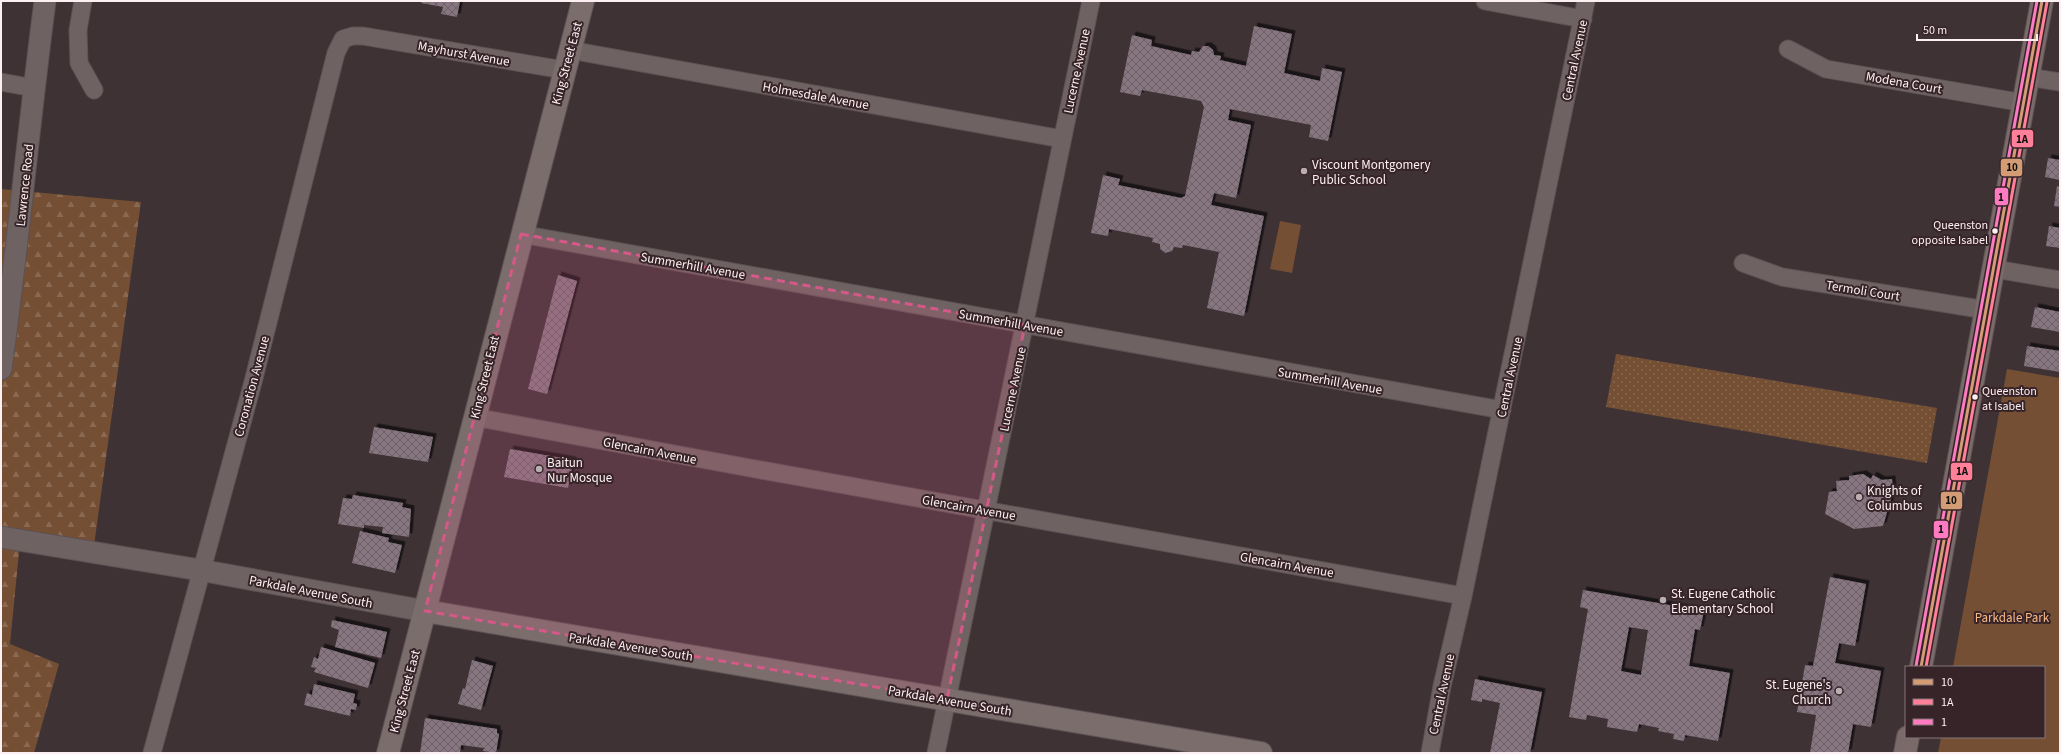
<svg xmlns="http://www.w3.org/2000/svg" width="2061" height="754" viewBox="0 0 2061 754" font-family="'Source Sans 3',sans-serif">
	<style>
		.grass { fill: url(#grass-dots) }
		.forest { fill: url(#forest-firs) }
		.park { fill: #744f34 }
		.building { fill: url(#building-cross-hatch); fill-rule: evenodd; filter: url(#shadow) }
		.lines { fill: none; stroke-linecap: round; stroke-linejoin: round }
		.minor-casing { stroke: #5c5154; stroke-width: 19 }
		.tertiary-casing { stroke: #5c5154; stroke-width: 23 }
		.secondary-casing { stroke: #5c5154; stroke-width: 24 }
		.primary-casing { stroke: #5c5154; stroke-width: 24 }
		.minor { stroke: #6e6362; stroke-width: 17 }
		.tertiary { stroke: #6e6362; stroke-width: 21 }
		.secondary { stroke: #7a6d6b; stroke-width: 22 }
		.primary { stroke: #7a6b6a; stroke-width: 22 }
		.bus-1-casing { stroke: #372429; stroke-width: 6 }
		.bus-2-casing { stroke: #372429; stroke-width: 6 }
		.bus-3-casing { stroke: #372429; stroke-width: 6 }
		.bus-1 { stroke: #d39c74; stroke-width: 3 }
		.bus-2 { stroke: #ff8098; stroke-width: 3 }
		.bus-3 { stroke: #fe7ac1; stroke-width: 3 }
		.marked { fill: #d45988; fill-opacity: 0.2; stroke: #d45988; stroke-width: 3; stroke-dasharray: 8 5; stroke-linejoin: round }
		.poi-dot { fill: #baaeb0; stroke: #372429; stroke-width: 1.5 }
		.bus-dot { fill: #fdf0f2; stroke: #372429; stroke-width: 1.5 }
		.labels { text-anchor: middle; stroke-width: 4; stroke-linejoin: round; paint-order: stroke }
		.bus-label { font-size: 12px; fill: #fdf0f2; stroke: #372429; text-anchor: end }
		.street-label { font-size: 13px; fill: #fdf0f2; stroke: #372429 }
		.poi-label { font-size: 13px; fill: #fdf0f2; stroke: #372429; text-anchor: start }
		.park-label { font-size: 13px; fill: #fab884; stroke: #372429 }
		.line-badge { stroke: #372429; stroke-width: 1.5 }
		.pale-badge-label { font-size: 11px; text-anchor: middle; font-weight: bold; fill: #111 }
	</style>
	<defs>
		<pattern id="grass-dots" width="8" height="8" patternUnits="userSpaceOnUse"><rect width="8" height="8" fill="#744f34"/><path d="M2 2h.1M6 6h.1" fill="none" stroke="#896952" stroke-width="1.8" stroke-linecap="round"/></pattern>
		<pattern id="forest-firs" width="22" height="20" patternUnits="userSpaceOnUse"><rect width="22" height="20" fill="#744f34"/><path d="M5 1l3.5 6h-7zM16 11l3.5 6h-7z" fill="#896952"/></pattern>
		<pattern id="building-cross-hatch" width="8" height="8" patternUnits="userSpaceOnUse"><rect width="8" height="8" fill="#877580"/><path d="M0 0l8 8M0 8l8-8" fill="none" stroke="#6c6167"/></pattern>
		<filter id="shadow"><feDropShadow dx="3.5" dy="-3.5" stdDeviation="0" flood-color="#0009"/></filter>
	</defs>
	<rect width="100%" height="100%" fill="#3e3235"/>
	<!-- grass -->
	<path class="grass" d="M1616,354l321,54 -10,55 -321,-56z"/>
	<!-- forest -->
	<path class="forest" d="M1,189l140,13 -48,351 -73,-11 -10,102 49,20 -25,89h-33z"/>
	<!-- park -->
	<path class="park" d="M1280,221l21,4 -9,48 -22,-4z
		M2007,369l53,9v375h-122l3,-16h103v-70h-91z"/>
	<!-- building -->
	<path class="building" d="M422,1h38l-3,16 -16,-3 2,-7 -22,-4z
		M1254,26l38,8 -8,39 36,8 2,-13 20,4 -14,69 -19,-4 2,-12 -81,-16 -2,11 23,5 -15,73 -22,-5 -3,12 53,11 -20,100 -37,-8 12,-56 -36,-7 -1,3 -8,-1 -2,4 -7,2 -5,-4v-5l-8,-2 1,-4 -44,-9 -1,7 -17,-3 12,-58 17,4 -2,6 63,13 4,-2 19,-89 -3,-6 -59,-11 -2,6 -20,-4 12,-57 20,5 -1,6 40,9 1,-4 7,1 4,-6h5l5,4 1,5 7,1 -1,4 26,6z
		M2048,158l12,2v20l-15,-3z
		M2057,186l3,1v20l-6,-1z
		M2049,226l11,2v20l-14,-2z
		M558,275l19,6 -30,113 -19,-5z
		M2035,307l25,5v20l-29,-5z
		M2027,346l33,5v21l-36,-6z
		M374,427l59,10 -5,25 -59,-9z
		M510,449l63,11 -5,28 -64,-11z
		M1863,474l8,5 2,-4 9,5 10,-1 1,13 -10,34 -29,3 -29,-15 4,-22 8,-1 -1,-10 13,-1v-4z
		M353,495l50,8 -1,4 9,2 -2,28 -27,-4 1,-6 -19,-2v3l-26,-4 5,-26 9,1z
		M360,531l29,7 -1,4 14,3 -7,28 -43,-10z
		M1830,577l36,7 -11,62 -16,-3 -4,20 46,8 -10,56 -18,-3 -5,29h-38l6,-38 -19,-3 8,-47 8,1z
		M1583,590l121,21 -4,19 -5,-1 -6,37 41,7 -12,68 -33,-6 -1,6 -11,-2 1,-5 -16,-3 1,-3 -20,-4 -2,8 -30,-5 1,-8 -21,-4 -1,5 -17,-3 19,-108 -8,-2zM1629,627l19,3 -7,45 -20,-4z
		M332,620l55,12 -6,26 -46,-11 4,-17 -8,-3z
		M321,647l54,16 -7,25 -54,-16 2,-4 -5,-1 3,-10 4,2z
		M472,660l21,6 -12,44 -23,-6 5,-16 2,1z
		M1475,679l67,13 -12,61h-40l10,-50 -18,-4v3l-11,-2z
		M314,684l41,10 -2,9 4,1 -1,6 -5,-1 -1,7 -46,-11 3,-12 5,2z
		M425,718l72,11v4l2,1 -3,19 -13,-2 1,-3 -23,-3 -1,8h-40z"/>
	<g class="lines">
		<defs>
			<path id="minor" d="M83,1l-5,29 1,33 15,27
				M1485,1l98,18
				M1788,49l38,20 198,34
				M570,50l492,89
				M2028,77l32,5
				M1,82l33,6
				M521,234l981,176
				M1743,263l39,14 204,33
				M1995,269l65,11
				M474,417l276,51 713,128
				M152,753l101,-371 83,-329 7,-14 10,-3h10l201,34
				M936,753l155,-752
				M1430,753l12,-67 21,-90 123,-595"/>
			<path id="tertiary" d="M1,369c17,-123 28,-246 44,-368
				M1,537l199,33 225,41"/>
			<path id="secondary" d="M425,611l836,142
				M388,753l195,-752"/>
			<path id="primary" d="M1921,667l121,-666
				M1905,753l3,-16"/>
		</defs>
		<!-- minor casing -->
		<use href="#minor" class="minor-casing"/>
		<!-- tertiary casing -->
		<use href="#tertiary" class="tertiary-casing"/>
		<!-- secondary casing -->
		<use href="#secondary" class="secondary-casing"/>
		<!-- primary casing -->
		<use href="#primary" class="primary-casing"/>
		<!-- minor -->
		<use href="#minor" class="minor"/>
		<!-- tertiary -->
		<use href="#tertiary" class="tertiary"/>
		<!-- secondary -->
		<use href="#secondary" class="secondary"/>
		<!-- primary -->
		<use href="#primary" class="primary"/>
		<defs>
			<path id="bus-1" d="M1921,667l121,-666"/>
			<path id="bus-2" d="M1926,667l121,-665"/>
			<path id="bus-3" d="M1916,666l121,-665"/>
		</defs>
		<!-- bus-1 casing -->
		<use href="#bus-1" class="bus-1-casing"/>
		<!-- bus-2 casing -->
		<use href="#bus-2" class="bus-2-casing"/>
		<!-- bus-3 casing -->
		<use href="#bus-3" class="bus-3-casing"/>
		<!-- bus-1 -->
		<use href="#bus-1" class="bus-1"/>
		<!-- bus-2 -->
		<use href="#bus-2" class="bus-2"/>
		<!-- bus-3 -->
		<use href="#bus-3" class="bus-3"/>
	</g>
	<!-- marked area -->
	<path class="marked" d="M521,234l504,91 -78,374 -522,-88z"/>
	<!-- markers -->
	<g class="poi-dot">
		<circle cx="1304" cy="171" r="4"/>
		<circle cx="539" cy="469" r="4"/>
		<circle cx="1859" cy="497" r="4"/>
		<circle cx="1663" cy="600" r="4"/>
		<circle cx="1839" cy="691" r="4"/>
	</g>
	<g class="bus-dot">
		<circle cx="1995" cy="231" r="3.5"/>
		<circle cx="1975" cy="397" r="3.5"/>
	</g>
	<g class="labels">
		<!-- bus labels -->
		<g class="bus-label">
			<text x="1988" y="229">Queenston<tspan x="1988" dy="15">opposite Isabel</tspan></text>
			<text x="1982" y="395" text-anchor="start">Queenston<tspan x="1982" dy="15">at Isabel</tspan></text>
		</g>
		<!-- street labels -->
		<g class="street-label">
			<text transform="translate(464 53) rotate(10)" y="5">Mayhurst Avenue</text>
			<text transform="translate(1574 60) rotate(-78)" y="5">Central Avenue</text>
			<text transform="translate(566 63) rotate(-75)" y="5">King Street East</text>
			<text transform="translate(1076 71) rotate(-78)" y="5">Lucerne Avenue</text>
			<text transform="translate(1904 82) rotate(10)" y="5">Modena Court</text>
			<text transform="translate(816 95) rotate(10)" y="5">Holmesdale Avenue</text>
			<text transform="translate(24 185) rotate(-84)" y="5">Lawrence Road</text>
			<text transform="translate(693 265) rotate(10)" y="5">Summerhill Avenue</text>
			<text transform="translate(1863 290) rotate(9)" y="5">Termoli Court</text>
			<text transform="translate(1011 322) rotate(10)" y="5">Summerhill Avenue</text>
			<text transform="translate(484 377) rotate(-76)" y="5">King Street East</text>
			<text transform="translate(1509 377) rotate(-78)" y="5">Central Avenue</text>
			<text transform="translate(1330 380) rotate(10)" y="5">Summerhill Avenue</text>
			<text transform="translate(251 386) rotate(-75)" y="5">Coronation Avenue</text>
			<text transform="translate(1012 389) rotate(-78)" y="5">Lucerne Avenue</text>
			<text transform="translate(650 450) rotate(11)" y="5">Glencairn Avenue</text>
			<text transform="translate(969 507) rotate(10)" y="5">Glencairn Avenue</text>
			<text transform="translate(1287 564) rotate(10)" y="5">Glencairn Avenue</text>
			<text transform="translate(311 591) rotate(11)" y="5">Parkdale Avenue South</text>
			<text transform="translate(631 646) rotate(9)" y="5">Parkdale Avenue South</text>
			<text transform="translate(404 691) rotate(-75)" y="5">King Street East</text>
			<text transform="translate(1441 694) rotate(-78)" y="5">Central Avenue</text>
			<text transform="translate(950 700) rotate(10)" y="5">Parkdale Avenue South</text>
		</g>
		<!-- poi labels -->
		<g class="poi-label">
			<text x="1312" y="169">Viscount Montgomery<tspan x="1312" dy="15">Public School</tspan></text>
			<text x="547" y="467">Baitun<tspan x="547" dy="15">Nur Mosque</tspan></text>
			<text x="1867" y="495">Knights of<tspan x="1867" dy="15">Columbus</tspan></text>
			<text x="1671" y="598">St. Eugene Catholic<tspan x="1671" dy="15">Elementary School</tspan></text>
			<text x="1831" y="689" text-anchor="end">St. Eugene's<tspan x="1831" dy="15">Church</tspan></text>
		</g>
		<!-- park labels -->
		<g class="park-label">
			<text x="2012" y="622">Parkdale Park</text>
		</g>
	</g>
	<g class="line-badge">
		<rect x="2011" y="129" width="23" height="19" rx="4" fill="#ff8098"/>
		<rect x="2000" y="158" width="23" height="19" rx="4" fill="#d39c74"/>
		<rect x="1994" y="187" width="15" height="19" rx="4" fill="#fe7ac1"/>
		<rect x="1950" y="462" width="23" height="19" rx="4" fill="#ff8098"/>
		<rect x="1940" y="491" width="23" height="19" rx="4" fill="#d39c74"/>
		<rect x="1933" y="520" width="16" height="19" rx="4" fill="#fe7ac1"/>
	</g>
	<g class="pale-badge-label">
		<text x="2022" y="143">1A</text>
		<text x="2012" y="171">10</text>
		<text x="2001" y="201">1</text>
		<text x="1962" y="475">1A</text>
		<text x="1951" y="504">10</text>
		<text x="1941" y="533">1</text>
	</g>
	<!-- border -->
	<rect width="2061" height="754" fill="none" stroke="#fdf0f2" stroke-width="4"/>
	<!-- legend -->
	<rect x="1905" y="666" width="140" height="72" fill="#372429" stroke="#867679"/>
	<rect x="1913" y="679" width="20" height="6" fill="#d39c74" stroke="#867679"/>
	<text x="1941" y="686" font-size="12" fill="#fdf0f2">10</text>
	<rect x="1913" y="699" width="20" height="6" fill="#ff8098" stroke="#867679"/>
	<text x="1941" y="706" font-size="12" fill="#fdf0f2">1A</text>
	<rect x="1913" y="719" width="20" height="6" fill="#fe7ac1" stroke="#867679"/>
	<text x="1941" y="726" font-size="12" fill="#fdf0f2">1</text>
	<!-- scale -->
	<path d="M1917 34v6h120v-6" fill="none" stroke="#fdf0f2" stroke-width="2"/>
	<text x="1923" y="34" font-size="12" fill="#fdf0f2" stroke="#372429" stroke-width="3" paint-order="stroke">50 m</text>
</svg>
